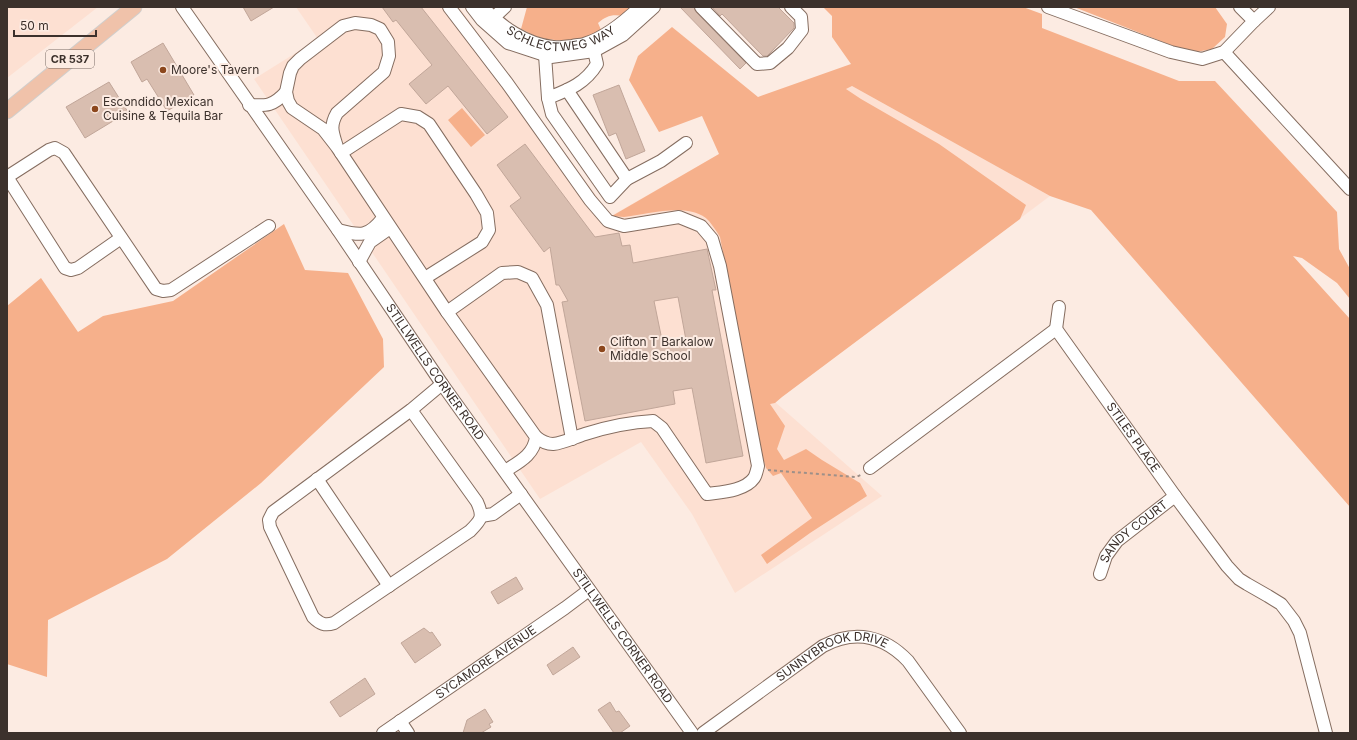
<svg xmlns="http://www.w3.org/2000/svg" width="1357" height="740" viewBox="0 0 1357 740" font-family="Inter,sans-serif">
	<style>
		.built { fill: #fde0d2 }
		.green { fill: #f6b08b }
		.building { fill: #d9beb0; stroke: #c1a699; fill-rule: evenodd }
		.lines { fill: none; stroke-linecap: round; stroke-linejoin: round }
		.minor-casing { stroke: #856d60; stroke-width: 14 }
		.major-casing { stroke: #d0cecc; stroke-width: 17 }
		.path { stroke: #9e9089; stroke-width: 2; stroke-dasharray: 3 3; stroke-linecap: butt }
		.minor { stroke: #fff; stroke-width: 12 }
		.major { stroke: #f0c2aa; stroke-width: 15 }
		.poi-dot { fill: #8c471d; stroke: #fcebe2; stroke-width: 1.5 }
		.labels { text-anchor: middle; stroke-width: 4; stroke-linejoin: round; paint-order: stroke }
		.shield { fill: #fcebe2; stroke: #766963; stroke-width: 1 }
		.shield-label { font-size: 11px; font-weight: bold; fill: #3c312c }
		.street-label { font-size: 12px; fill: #3c312c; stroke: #fcebe2 }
		.poi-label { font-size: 12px; fill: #3c312c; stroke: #fcebe2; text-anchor: start }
	</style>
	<rect width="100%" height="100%" fill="#fcebe2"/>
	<!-- built -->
	<path class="built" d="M7,7h91l-91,71z
		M296,7h163l152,209 108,-62 133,-68 198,110 -275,206 107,94 -147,97 -43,-79 -51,-72 -101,57 -286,-420 64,-40z"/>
	<!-- green -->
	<path class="green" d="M527,7h105l-9,9c-11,-2 -17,0 -25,7l4,9c-20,8 -43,11 -64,5 -6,-2 -12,-6 -17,-8z
		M823,7h200l19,7v14l137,53h36l122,131 2,37 11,20v30l-13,-16 -35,-25 -9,-2 57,63v188l-259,-297 -41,-14 -198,-110 -6,3 15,10 78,45 87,61 -6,14 -238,178 -7,6 -5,1 15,22 -8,23 7,11 22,-11 16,11 38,23 7,13 -57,37 -43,31 -6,-9 51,-37 -31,-45 -8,3 -7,-8 -4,-13 -42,-218c-3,-5 -7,-11 -11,-16 -19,-20 -62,-6 -85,-4 -4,0 -8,-1 -12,-1l107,-62 -17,-38 -43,16 -30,-52 9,-24 34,-29 86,70 93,-33 -19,-27v-21z
		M1074,7h141l12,17 -2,13 -13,12 -21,4z
		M462,108l23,27 -14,12 -23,-27z
		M284,224l21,46 43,3 35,66 1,28 -123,116 -94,76 -119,61 -1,57 -40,-13v-358l34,-28 37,54 25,-16 70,-15z"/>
	<!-- building -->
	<path class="building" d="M243,7h31l-23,14z
		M382,7h39l87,110 -21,17 -39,-48 -22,18 -17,-20 23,-19 -36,-45 -3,2z
		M680,7h14l2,5 50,51 -6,6z
		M712,7h66l16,16v5l-23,24 -4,4h-4l-41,-42 -2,2z
		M163,43l31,52 -27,16 -20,-32 -5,3 -11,-20z
		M109,82l19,30 -43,26 -19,-31z
		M619,85l26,66 -19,8 -10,-26 -7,3 -16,-41z
		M525,144l70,93 24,-4 3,13 8,-1 3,18 74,-14 9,41h-4l31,166 -37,7 -14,-75 -19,3 2,13 -90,17 -23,-119 6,-1 -9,-16h-3l-6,-38 -6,5 -34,-46 11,-8 -24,-33zM678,297l8,43 -23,5 -9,-44z
		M516,577l7,12 -25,15 -7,-12z
		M424,628l6,5 2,-1 9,13 -26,18 -14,-20z
		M573,647l7,10 -27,18 -6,-10z
		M365,678l10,16 -35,23 -10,-15z
		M610,702l6,10 3,-1 11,15 -10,7h-6l-16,-23z
		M485,709l8,13 -4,2 2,3 -10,6h-18l4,-13z"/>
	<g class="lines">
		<defs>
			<g id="minor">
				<path id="s1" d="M182,7l156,223 104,154 250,349"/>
				<path d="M449,7l58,76 83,117 18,21 16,5 55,-9 22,9 11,13 8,27 38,200c-1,4 -2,9 -4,12 -9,13 -33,14 -47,16l-45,-66 -9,-7c-22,1 -46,6 -68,13 -10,3 -21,9 -32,10 -7,0 -12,-3 -17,-7"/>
				<path d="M472,7l10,13 26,23 43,14 43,-6 29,-16 31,-28"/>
				<path id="s2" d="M483,7c18,20 43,37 70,40 6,1 13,-1 19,-1 4,-1 8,-1 12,-2 21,-6 40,-22 56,-37"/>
				<path d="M701,7l56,57 13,-1 18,-15 14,-18 -1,-13 -10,-10"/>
				<path d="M1048,7l123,45 31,7 22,-7 30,-31 -14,-14"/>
				<path d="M1254,21l15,-14"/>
				<path d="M487,24l18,-17"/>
				<path d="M546,49l-1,6 3,43c20,-8 37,-14 49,-34l-3,-13"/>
				<path d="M1224,52l126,137"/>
				<path d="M567,90l60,89"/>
				<path d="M548,98l4,16 58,83 17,-18 34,-18 25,-18"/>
				<path d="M249,105c18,1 24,1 37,-13"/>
				<path d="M337,147c-4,-14 -8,-20 0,-34l47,-41 5,-16 -1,-14 -8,-13 -9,-4 -16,-2 -12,3 -43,33 -7,7 -3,7 -4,19 2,9 4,7 31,21 14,18 110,165 89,125c-2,18 -17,25 -31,34"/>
				<path d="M341,153l60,-39 17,3 11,7 47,70 11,19 2,17 -7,12 -57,36"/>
				<path d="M7,177l42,-27 6,-2 9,5 92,136 7,2 8,-1 98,-64"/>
				<path d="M7,177l58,91 6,2 7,-2 43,-30"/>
				<path d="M338,230c23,6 30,7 45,-12"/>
				<path d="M359,262l11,-20 20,-14"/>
				<path d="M447,312l55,-39 16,-1 14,6 15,27 25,134"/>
				<path id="s3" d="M1056,329l119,167 52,70 12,13 8,5 21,12 13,8 13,17 6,12 26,100"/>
				<path d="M1056,329l3,-22"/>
				<path d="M411,410l66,92c7,15 4,18 -7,29l-136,92c-9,3 -14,1 -21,-6l-43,-90 -1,-7 4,-8 138,-102 31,-26"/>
				<path d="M870,468l186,-139"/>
				<path d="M317,479l72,107"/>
				<path d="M481,516l12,-2 28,-20"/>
				<path id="s4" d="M1100,574l6,-18 11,-15 58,-45"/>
				<path d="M400,721l8,12"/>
				<path id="s5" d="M383,733l182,-125 24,-18"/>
				<path id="s6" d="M703,733l120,-87c32,-17 61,-10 85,15l52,72"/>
			</g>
			<path id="major" d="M7,111l127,-104"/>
		</defs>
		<!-- minor casing -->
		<use href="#minor" class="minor-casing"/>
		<!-- major casing -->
		<use href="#major" class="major-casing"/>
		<!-- path -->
		<path class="path" d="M768,470l88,7 7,-3"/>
		<!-- minor -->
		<use href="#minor" class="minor"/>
		<!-- major -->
		<use href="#major" class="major"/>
	</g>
	<!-- markers -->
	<g class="poi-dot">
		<circle cx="163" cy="70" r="4"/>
		<circle cx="95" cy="109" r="4"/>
		<circle cx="602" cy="349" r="4"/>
	</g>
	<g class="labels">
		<!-- shield labels -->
		<rect class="shield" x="46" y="50" width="48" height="18" rx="3"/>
		<g class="shield-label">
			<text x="70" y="63">CR 537</text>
		</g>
		<!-- street labels -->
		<g class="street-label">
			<text dy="4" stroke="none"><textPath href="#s2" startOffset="90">SCHLECTWEG WAY</textPath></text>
			<text dy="4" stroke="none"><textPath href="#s1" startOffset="444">STILLWELLS CORNER ROAD</textPath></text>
			<text dy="4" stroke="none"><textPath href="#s3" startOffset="133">STILES PLACE</textPath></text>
			<text dy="4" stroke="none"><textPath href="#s4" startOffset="56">SANDY COURT</textPath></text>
			<text dy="4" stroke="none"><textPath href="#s1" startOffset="768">STILLWELLS CORNER ROAD</textPath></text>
			<text dy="4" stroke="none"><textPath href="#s5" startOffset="125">SYCAMORE AVENUE</textPath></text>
			<text dy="4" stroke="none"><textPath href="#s6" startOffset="154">SUNNYBROOK DRIVE</textPath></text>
		</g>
		<!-- poi labels -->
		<g class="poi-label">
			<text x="171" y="74">Moore's Tavern</text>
			<text x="103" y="106">Escondido Mexican<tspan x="103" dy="14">Cuisine &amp; Tequila Bar</tspan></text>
			<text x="610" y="346">Clifton T Barkalow<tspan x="610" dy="14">Middle School</tspan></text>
		</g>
	</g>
	<!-- border -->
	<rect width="1357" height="740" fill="none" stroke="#3c312c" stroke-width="16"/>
	<!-- scale -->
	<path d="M14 30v6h82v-6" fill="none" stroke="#3c312c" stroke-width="2"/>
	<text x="20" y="30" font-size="12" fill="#3c312c" stroke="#fcebe2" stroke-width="3" paint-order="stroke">50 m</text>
</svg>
